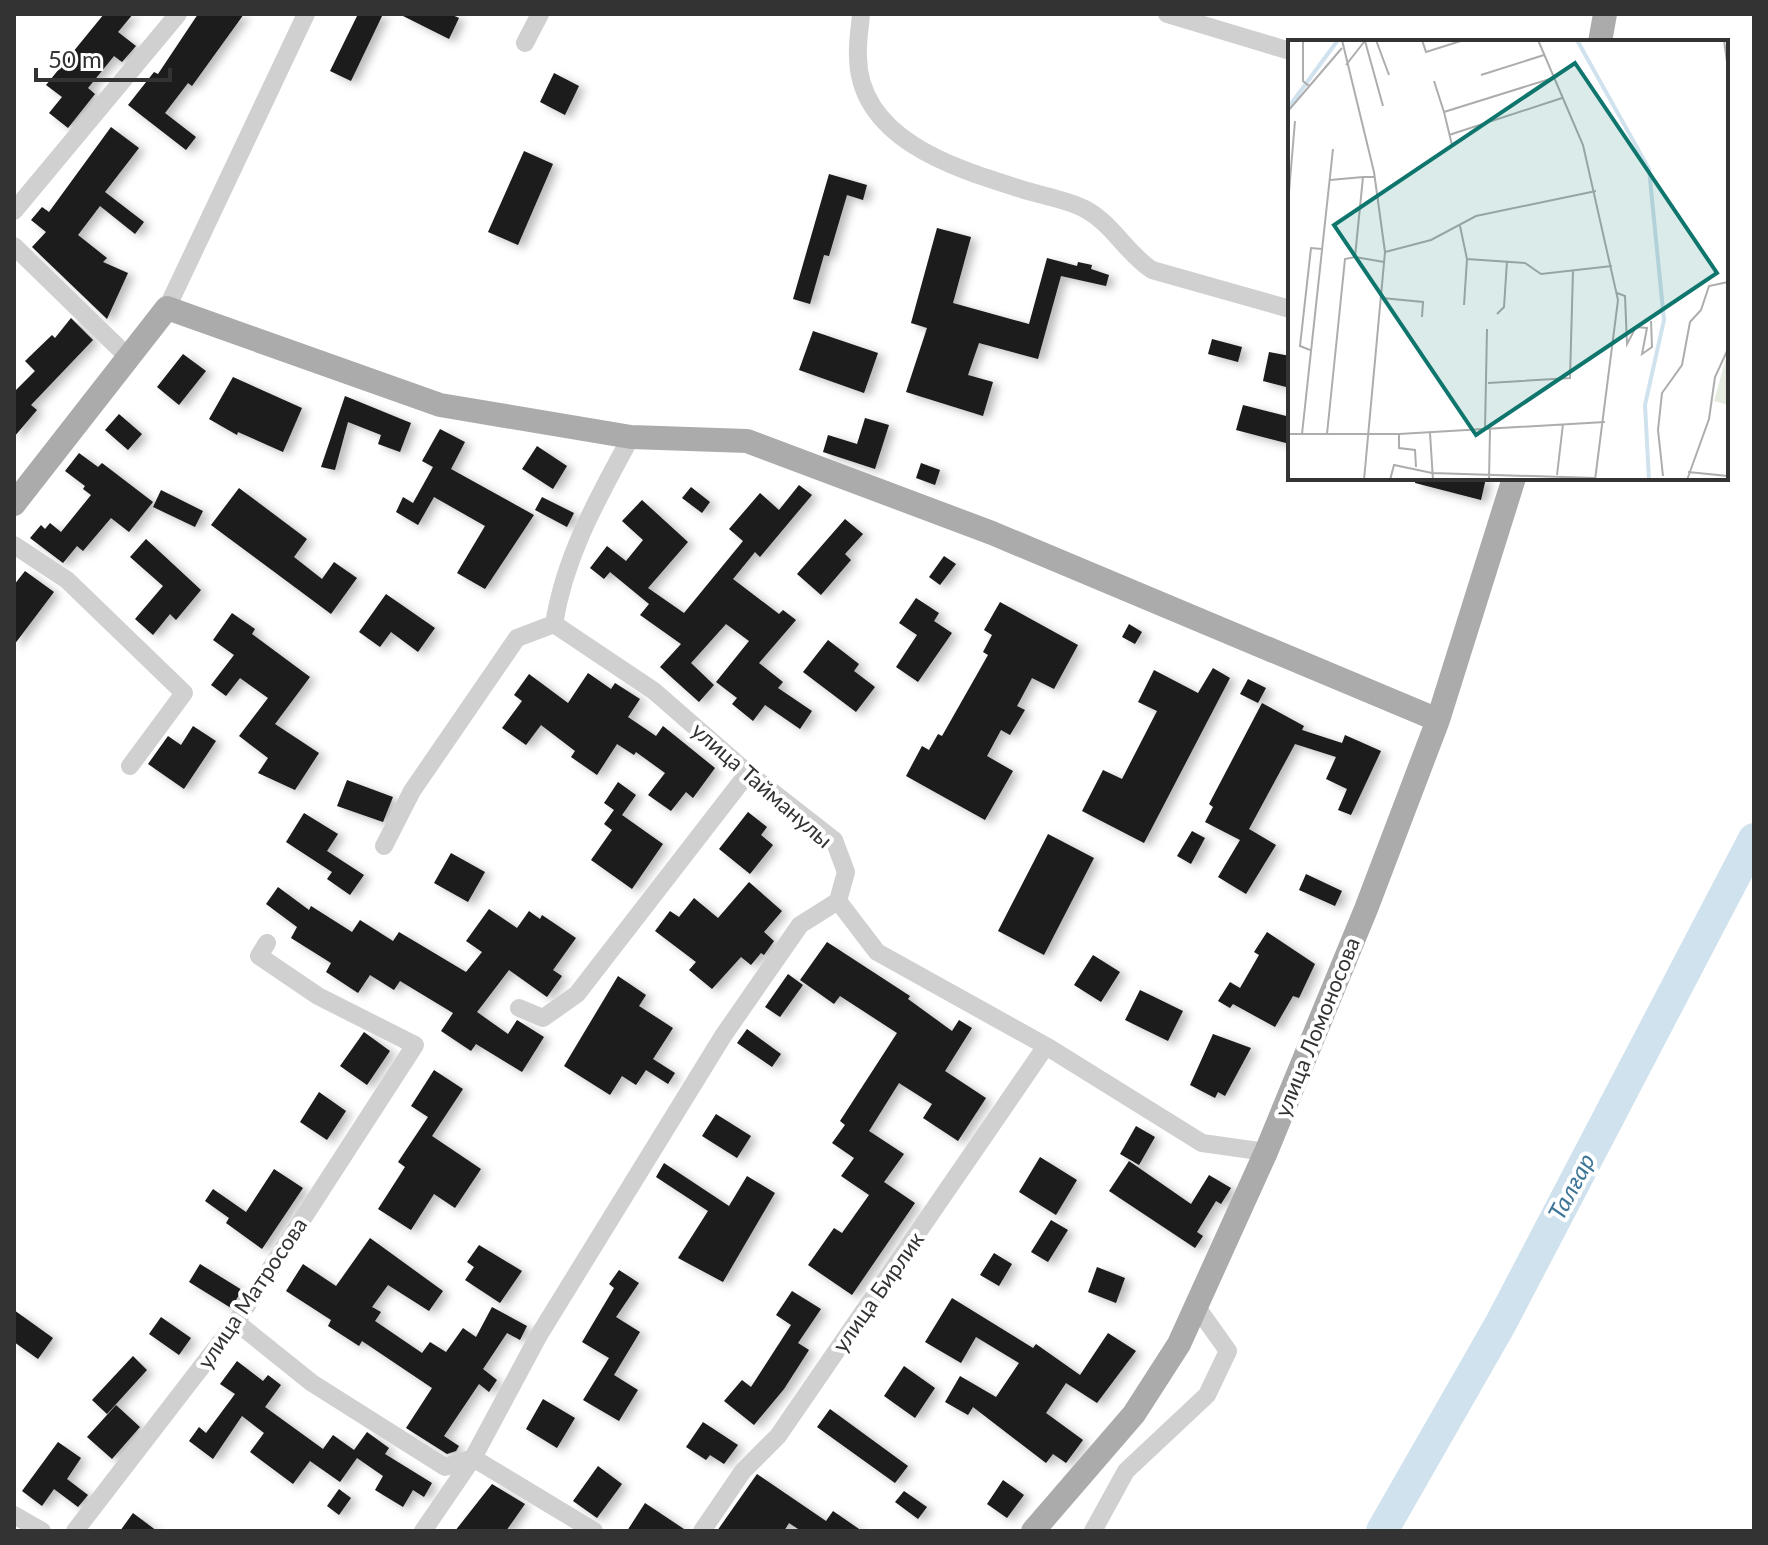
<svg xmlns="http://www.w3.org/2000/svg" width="1768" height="1545" viewBox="0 0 1768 1545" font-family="Lato,sans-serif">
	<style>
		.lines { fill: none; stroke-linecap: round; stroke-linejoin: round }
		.river { stroke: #cfe2ee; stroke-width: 32 }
		.building { fill: #1a1a1a; filter: url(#shadow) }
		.minor { stroke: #d0d0d0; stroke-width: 18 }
		.major { stroke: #ababab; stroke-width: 24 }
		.labels { text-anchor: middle; stroke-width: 8; stroke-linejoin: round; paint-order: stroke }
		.street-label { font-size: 22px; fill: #333; stroke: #fff }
		.water-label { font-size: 24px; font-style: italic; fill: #3f7597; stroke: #fff }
		.inset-river { fill: none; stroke: #cfe2ee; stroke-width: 4 }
		.inset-road { fill: none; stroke: #adadad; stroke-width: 2 }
		.view { fill: #0f766e; fill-opacity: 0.15; stroke: #0f766e; stroke-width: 4 }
		.inset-edge { fill: none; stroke: #333; stroke-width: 4 }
	</style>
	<defs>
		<filter id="shadow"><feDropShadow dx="6" dy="3.5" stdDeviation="4" flood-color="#0004"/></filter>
	</defs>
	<rect width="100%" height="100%" fill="#fff"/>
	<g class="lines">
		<!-- river -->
		<path class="river" d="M1382,1531l119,-208 253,-484"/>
	</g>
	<!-- building -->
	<path class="building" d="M104,14h29l-15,18 18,14 -14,16 -8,-6 -26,32 7,6 -27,34 -19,-15 13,-16 -16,-12z
		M198,14h46l-52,72 -4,-3 -23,30 31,24 -10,13 -58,-45 26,-33 4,2z
		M358,14h25l-32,67 -21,-10z
		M399,14h51l9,4 -10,21z
		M554,73l25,13 -14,29 -25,-13z
		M111,127l28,21 -34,44 39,30 -9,12 -35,-28 -22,29 29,23 -4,4 25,11 -21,46 -75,-72 14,-15 -15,-12 11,-13 7,5z
		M524,151l29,13 -35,81 -30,-13z
		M829,174l38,11 -4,15 -16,-5 -18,61 -5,-1 -14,49 -17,-5z
		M937,228l34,9 -18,66 76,21 18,-66 30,8 1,-4 14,3 -1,4 18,6 -3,11 -45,-10 -23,83 -59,-16 -11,32 25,7 -10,34 -77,-24 21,-64 -16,-5z
		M71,318l22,22 -62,65 6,5 -23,27v-45l21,-21 -10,-10 27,-26 3,3z
		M813,331l65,22 -14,40 -65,-23z
		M1212,339l30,8 -4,15 -30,-8z
		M1269,352l21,4v32l-27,-7z
		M183,354l23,17 -27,34 -22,-18z
		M233,377l69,31 -19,44 -45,-20 -1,3 -28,-16z
		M345,396l66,27 -11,29 -22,-8 3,-9 -33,-13 -13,48 -14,-3z
		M1243,405l47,12v27l-54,-14z
		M119,414l23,20 -14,16 -23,-20z
		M865,418l24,7 -14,44 -52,-17 5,-17 29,9z
		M440,429l25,13 -14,27 83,46 -49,74 -28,-16 28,-47 -51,-29 -16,28 -22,-13 7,-15 10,6 20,-36 -11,-6z
		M537,446l30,20 -14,23 -31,-20z
		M79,453l19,14 4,-4 51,39 -24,30 -18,-14 -28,33 -6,-5 -14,17 -33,-25 11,-13 4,4 5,-6 11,9 30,-37 -8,-6 2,-3 -20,-15z
		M921,463l19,7 -5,15 -19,-7z
		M1416,478h70l-5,22 -66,-17z
		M799,485l13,10 -52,62 -5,-5 -22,27 46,35 4,-4 13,10 -37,43 24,19 -5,6 34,23 -12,18 -35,-24 -12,16 -21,-17 5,-6 -21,-16 33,-41 -23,-17 -35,39 23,22 -15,17 -39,-35 21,-23 -41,-29 9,-11 -39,-32 -6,7 -14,-11 17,-22 19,15 17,-21 -21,-19 20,-21 46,42 -40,46 36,25 59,-72 -14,-12 31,-36 19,17z
		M691,487l19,15 -8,11 -20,-15z
		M239,488l68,51 -13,18 28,22 12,-17 23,16 -26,36 -120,-89z
		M161,490l42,21 -8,16 -42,-20z
		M542,497l32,16 -7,14 -32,-17z
		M845,519l18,15 -18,20 6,6 -30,35 -24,-21z
		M146,539l55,51 -25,30 -6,-6 -17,21 -18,-16 28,-33 -33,-29z
		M944,556l12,8 -16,21 -11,-8z
		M25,571l29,21 -40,53v-60z
		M386,594l49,34 -17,24 -27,-20 -11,15 -21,-15z
		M916,598l23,15 -5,8 18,12 -34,49 -22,-15 21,-32 -18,-12z
		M1000,602l78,43 -24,44 -22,-11 -15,28 8,4 -15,25 -9,-5 -14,26 26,15 -28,49 -79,-44 16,-30 7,4 9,-16 4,2 46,-81 -5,-3 9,-17 -8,-5z
		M232,613l23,16 -3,5 58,43 -35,47 44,29 -24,37 -37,-17 10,-15 -29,-22 29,-38 -28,-20 -14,18 -15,-11 23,-30 -21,-15z
		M1129,624l13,8 -7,12 -13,-7z
		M828,640l31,24 -5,7 21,16 -19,25 -53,-40z
		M1213,668l17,10 -86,165 -62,-32 21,-41 19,9 35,-68 -19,-9 16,-32 44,23z
		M588,673l23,16 4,-6 25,16 -12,18 28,19 7,-10 52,42 -22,30 -7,-6 -15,19 -23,-16 17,-22 -29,-21 -2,3 -17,-11 -20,31 -26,-18 4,-6 -34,-26 -15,20 -24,-17 20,-27 -8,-6 15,-21 39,29z
		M1248,679l18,9 -8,15 -18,-9z
		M1262,703l42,23 -2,4 40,13 3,-8 36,16 -30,64 -13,-5 9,-21 -21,-10 10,-22 -41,-13 -46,85 27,16 -30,49 -28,-17 22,-37 -35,-18 8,-15 -4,-3z
		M193,726l23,15 -32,48 -36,-25 20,-28 13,9z
		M347,780l46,17 -10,25 -46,-16z
		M618,782l18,13 -14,20 41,29 -31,45 -41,-29 21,-30 -8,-6 10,-14 -10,-7z
		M748,812l19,15 -6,8 12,10 -23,29 -31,-25z
		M304,813l34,21 -11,17 37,24 -14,20 -23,-16 5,-7 -46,-30z
		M1192,831l13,7 -14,26 -14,-8z
		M1048,834l46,24 -50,97 -46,-24z
		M451,853l34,19 -17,30 -34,-19z
		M1306,874l36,17 -7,15 -36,-16z
		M749,882l33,29 -18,21 10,9 -10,14 -3,-2 -10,12 -10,-8 -29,32 -23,-19 7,-8 -41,-31 15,-20 9,6 15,-19 24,20z
		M278,887l31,23 2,-4 41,26 8,-12 33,21 6,-9 67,40 16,-20 -16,-11 23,-32 28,19 12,-17 11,8 2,-4 34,23 -23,32 9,6 -15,21 -38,-27 -32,42 31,22 9,-14 27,17 -22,35 -46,-28 -5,7 -30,-20 12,-18 -53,-32 -6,9 -24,-15 -12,18 -32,-21 5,-9 -40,-25 6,-11 -31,-23z
		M1267,932l48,32 -16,34 -6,-2 -18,31 -42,-23 -3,4 -12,-7 12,-19 10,6 19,-33 -5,-3z
		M827,942l83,54 -2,3 44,32 7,-11 13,8 -27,43 41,27 -28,43 -35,-23 9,-14 -33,-21 -30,48 35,23 -20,28 31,21 -63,92 -44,-30 26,-37 8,5 27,-38 -28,-19 13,-18 -22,-15 13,-18 -5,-4 57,-88 -57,-37 -6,8 -34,-24z
		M1093,955l27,17 -19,30 -27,-17z
		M788,974l15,11 -23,32 -15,-10z
		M618,976l28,19 -7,11 34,22 -20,31 22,14 -7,11 -22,-14 -10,15 -14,-9 -12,19 -46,-29z
		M1140,990l43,21 -15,30 -43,-21z
		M747,1029l34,25 -9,13 -35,-24z
		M364,1032l26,19 -23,34 -27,-19z
		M1213,1034l38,14 -26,48 -7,-4 -3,6 -25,-13z
		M434,1070l29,19 -31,47 49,33 -26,39 -21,-14 -23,36 -33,-21 27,-42 -7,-5 30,-45 -17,-11z
		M319,1092l27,19 -19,29 -27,-18z
		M716,1114l35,22 -14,22 -35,-22z
		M1136,1126l19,11 -16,28 -19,-11z
		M1040,1157l37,23 -21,35 -37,-23z
		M1129,1161l62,43 18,-29 22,13 -10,16 -5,-3 -19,31 6,4 -8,12 -86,-57z
		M664,1163l65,43 18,-30 28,17 -52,89 -45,-24 30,-47 -52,-34z
		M274,1169l29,19 -41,61 -36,-26 3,-5 -24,-17 8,-12 33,23z
		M1051,1220l17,10 -20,32 -17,-10z
		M370,1238l73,53 -14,20 -41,-26 -16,22 9,5 -6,9 47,32 8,-11 16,10 17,-24 13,9 16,-30 35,19 -7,14 -13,-7 -24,36 14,11 -8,12 -10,-8 -35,52 15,10 -3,5 -9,3 -41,-26 26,-40 -70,-47 -3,5 -31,-20 3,-6 -45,-29 17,-27 33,22z
		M479,1245l43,26 -22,32 -35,-23 9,-13 -7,-5z
		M994,1253l18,11 -13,22 -19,-11z
		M200,1264l42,26 -11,18 -42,-26z
		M1097,1267l28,11 -9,25 -28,-11z
		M619,1270l20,13 -23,34 24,15 -26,43 24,15 -19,31 -36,-21 26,-42 -27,-16 32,-54 -5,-4z
		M792,1291l29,18 -23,34 11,7 -25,39 -30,36 -30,-24 18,-21 9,7 40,-62 -15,-10z
		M952,1298l81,50 3,-4 44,31 28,-42 28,18 -39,52 -31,-20 -20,30 37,27 -17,23 -13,-9 -7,9 -73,-56 -5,8 -23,-13 15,-26 36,21 23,-34 -43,-26 -15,26 -36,-21z
		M14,1310l39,28 -15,21 -24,-17z
		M161,1317l30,21 -12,17 -30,-21z
		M133,1356l14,14 -40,44 -15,-14z
		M237,1361l26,20 5,-6 13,10 -16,22 58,42 10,-14 21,15 13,-18 22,16 -4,6 47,29 -8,14 -11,-7 -10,17 -28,-17 8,-14 -26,-18 -17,24 -30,-21 -17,23 -43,-32 14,-19 -22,-17 -29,43 -24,-18 10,-14 7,6 29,-39 -15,-10z
		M904,1366l31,22 -20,30 -31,-22z
		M543,1399l32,19 -18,30 -31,-19z
		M116,1405l24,22 -28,32 -25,-22z
		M830,1409l78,57 -13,17 -78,-56z
		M703,1422l35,23 -14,19 -14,-9 -4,5 -20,-13z
		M58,1442l23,16 -14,21 21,16 -10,12 -24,-18 -12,17 -20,-15z
		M598,1466l24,18 -25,34 -24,-17z
		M757,1474l69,47 7,-10 29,20h-61l-12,-8 -5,8h-67z
		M1003,1480l21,15 -17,23 -20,-14z
		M492,1484l33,20 -19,27h-51z
		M339,1489l12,9 -12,17 -12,-9z
		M904,1491l23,16 -9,12 -23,-17z
		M645,1503l42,28h-60z
		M133,1513l24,18h-37z"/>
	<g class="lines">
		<!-- minor -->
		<path class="minor" d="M861,14c-1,14 -4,29 -3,43 1,83 99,112 163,132 21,7 45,10 64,20 28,15 41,44 67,61l138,39
			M1167,14l123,37
			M525,43l15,-29
			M14,211l164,-197
			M14,246l114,111
			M167,308l139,-294
			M631,437c-33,61 -66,118 -77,187l100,67 94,82 86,67 12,32 -8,29 39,51 169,94 156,97 64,9
			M14,545l53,35 117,113 -54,73
			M384,846l28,-55 105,-153 37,-14
			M519,1008l24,10 34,-24 171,-221
			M236,1322l76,61 133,84 28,-9 121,73
			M14,1515l28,16
			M75,1531l161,-209 179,-277 -97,-49 -59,-40 8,-13
			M423,1531l50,-73 66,-123 184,-299 77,-111 38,-24
			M702,1531l41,-60 35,-35 268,-390
			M1093,1531l33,-60 81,-76 21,-44 -32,-45"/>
		<!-- major -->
		<path class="major" d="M1600,42l5,-28
			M14,504l153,-196 273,97 191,32 116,4 245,92 446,187
			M1033,1531l101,-117 45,-70 87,-192 100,-243 72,-189 76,-242"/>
	</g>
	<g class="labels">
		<!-- street labels -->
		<g class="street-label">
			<text transform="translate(762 785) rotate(41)" y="8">улица Тайманулы</text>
			<text transform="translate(1317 1027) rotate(-68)" y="8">улица Ломоносова</text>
			<text transform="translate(878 1292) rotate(-55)" y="8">улица Бирлик</text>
			<text transform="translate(252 1293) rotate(-56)" y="8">улица Матросова</text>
		</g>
		<!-- water labels -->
		<g class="water-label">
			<text transform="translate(1572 1187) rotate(-62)" y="8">Талғар</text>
		</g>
	</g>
	<!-- overview -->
	<g transform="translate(1288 40)">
		<rect width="440" height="440" fill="#fff"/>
		<path d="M440,311l-2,38 2,16 -14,-4z" fill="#e6ecdf"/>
		<path class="inset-river" d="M289,0l72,129 15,151 -19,85 4,75M0,68l50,-68"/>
		<path class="inset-road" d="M15,0v41l6,5M54,0l32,132 11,80M88,0l13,35M134,0l4,12 38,-12M250,0l45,105 35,155 -23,180M436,0l4,29M77,1l18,65M58,25l18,-23M193,35l63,-20M146,41l10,31M0,71l54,-63M161,95l113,-37M164,105l-8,-33 109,-34M42,140l33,-3M0,164l7,-83M172,186l7,33 58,4 16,11 71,-8M67,217l8,-80h11M67,217l29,5M329,253l8,3 2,48 9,-17 11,1 -5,26 10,-7 -1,-26M94,258l41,4 -1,15M176,265l3,-46M209,274l7,-7 3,-46M22,310l-10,-4 11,-98 11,1M200,343l82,-5 3,-107M197,389l2,-100M142,393l3,47M0,394h111l206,-12M14,394l31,-285M39,394l18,-175 10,-2M111,394v14l16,2 1,17M400,432l40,4M269,435l6,-51M375,436l-5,-46 4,-37 20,-28 8,-43 11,-12 8,-24 19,-4M76,440l21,-228 46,-12 45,-24 120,-25M102,440l4,-15 38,8 163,5M201,440l1,-51M399,440l22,-61 6,-42 13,-28"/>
		<path class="view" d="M287,23l142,210 -241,162 -142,-210z"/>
		<rect width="440" height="440" class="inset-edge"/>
	</g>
	<!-- border -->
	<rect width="1768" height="1545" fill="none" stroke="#333333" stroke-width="32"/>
	<!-- scale -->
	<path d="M36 68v12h134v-12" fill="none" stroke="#333333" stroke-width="4"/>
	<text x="48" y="68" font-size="24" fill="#333333" stroke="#ffffff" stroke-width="6" paint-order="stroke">50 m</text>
</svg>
